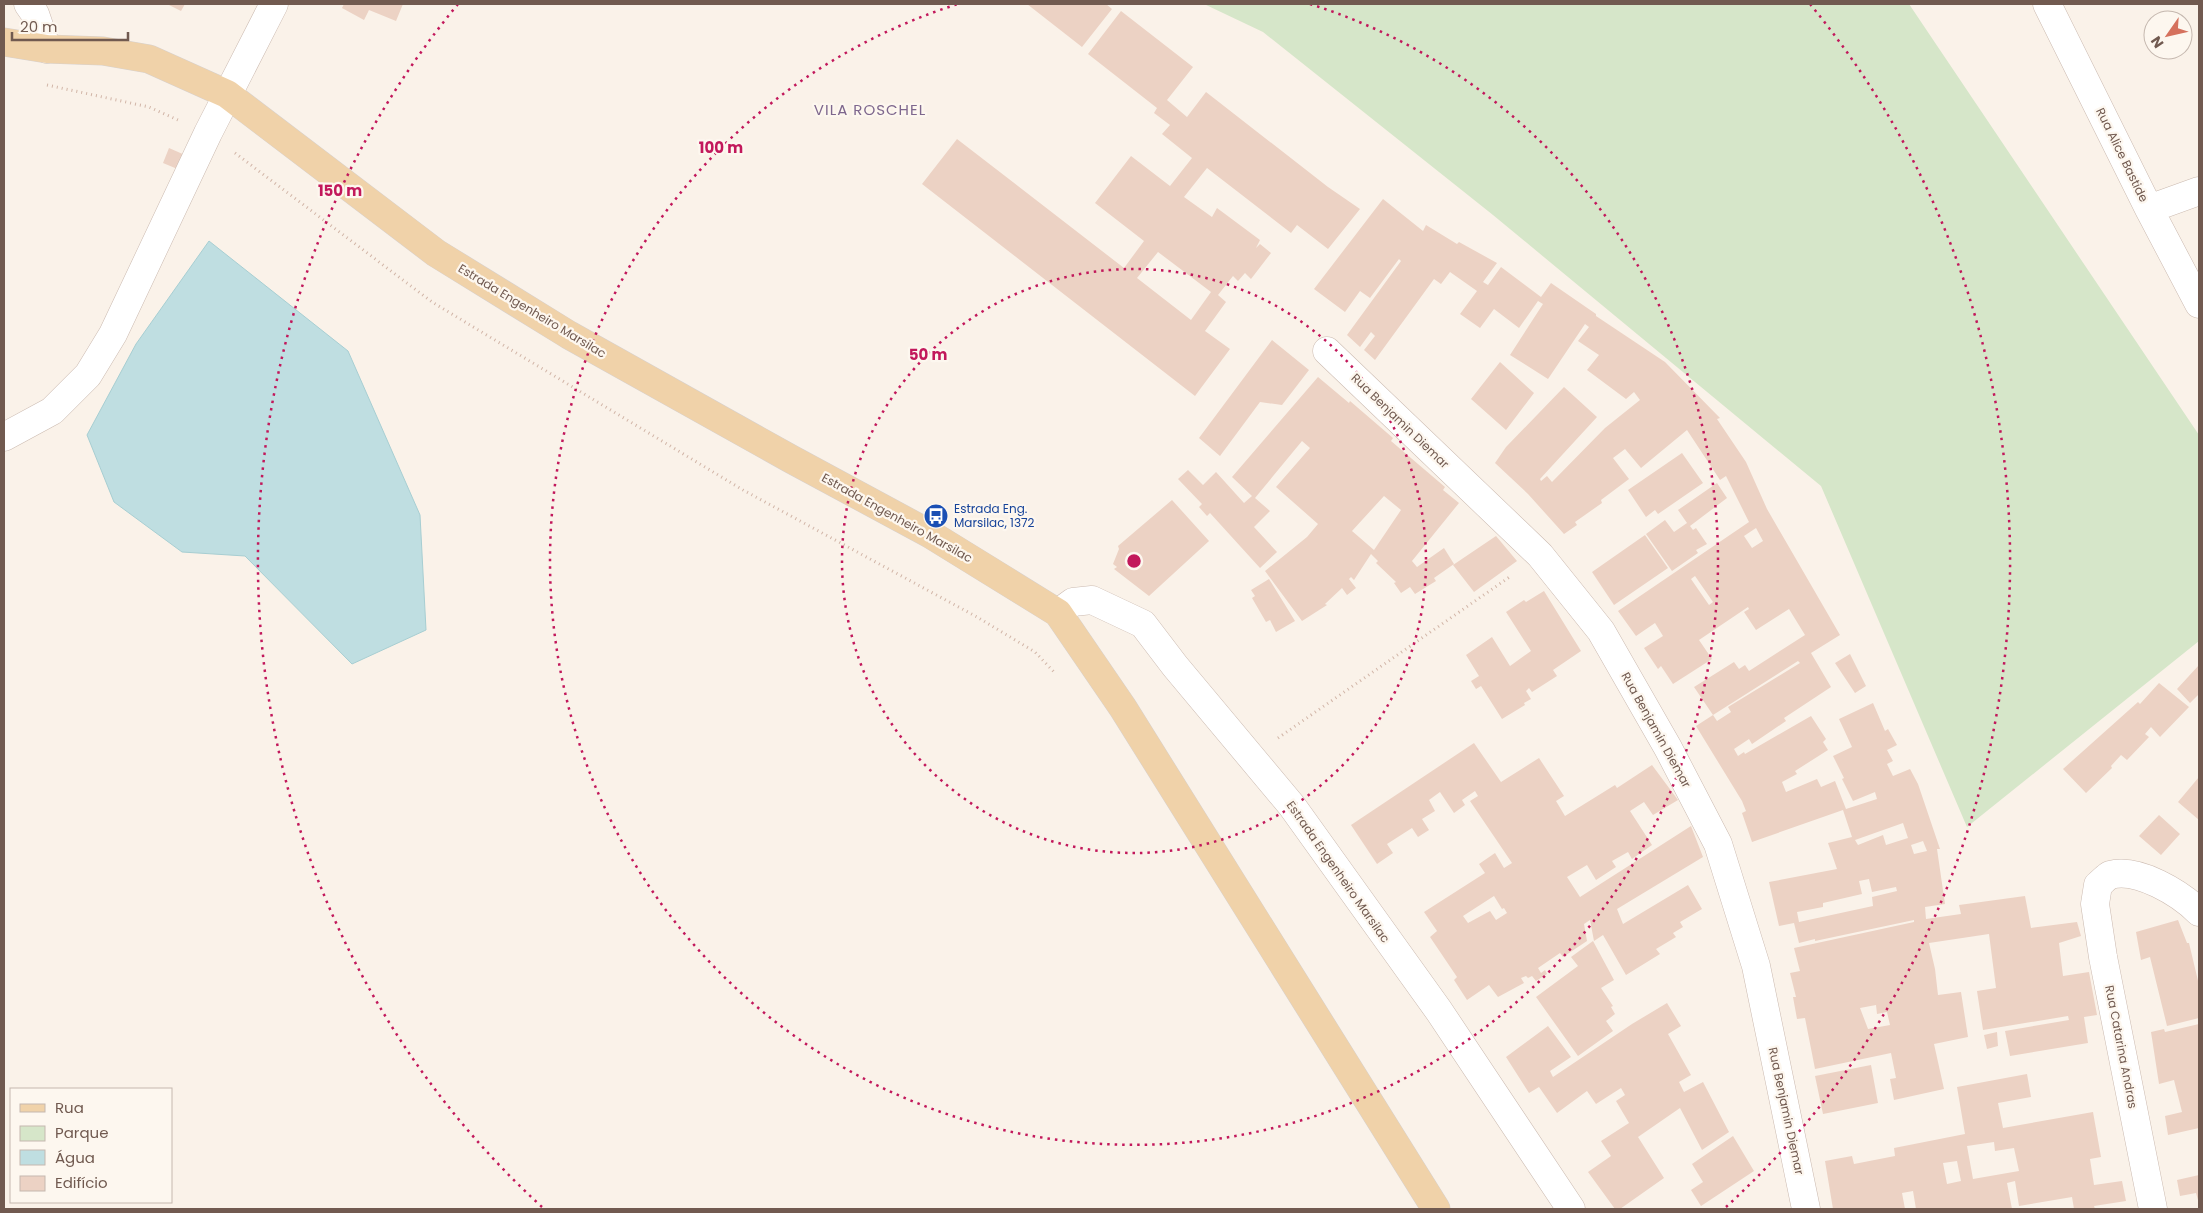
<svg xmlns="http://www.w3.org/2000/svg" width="2203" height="1213" viewBox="0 0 2203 1213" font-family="Poppins,sans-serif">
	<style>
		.green { fill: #d6e6c9 }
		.water { fill: #bfdee1; stroke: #a7ced2 }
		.building { fill: #ecd2c4; fill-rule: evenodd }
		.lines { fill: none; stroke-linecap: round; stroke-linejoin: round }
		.minor-casing { stroke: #cbbab0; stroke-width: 29 }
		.major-casing { stroke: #d7d1ce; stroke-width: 29 }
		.path { stroke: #d1b5a7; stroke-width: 3; stroke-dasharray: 1 4; stroke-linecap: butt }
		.minor { stroke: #fff; stroke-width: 28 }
		.major { stroke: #f0d2a9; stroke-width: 28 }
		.ring { fill: none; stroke: #c2185b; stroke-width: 2.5; stroke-dasharray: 2.5 5 }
		.labels { text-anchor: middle; stroke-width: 4.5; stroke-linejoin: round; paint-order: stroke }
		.street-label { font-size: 12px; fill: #715a50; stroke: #fdf7ef }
		.transit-label { font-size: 12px; fill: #164399; stroke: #fdf7ef; text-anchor: start }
		.quarter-label { font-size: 15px; letter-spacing: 1px; fill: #7e678d; stroke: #fdf7ef }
		.centre { fill: #c2185b; stroke: #fdf7ef; stroke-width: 2.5 }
		.ring-label { font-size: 15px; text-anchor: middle; font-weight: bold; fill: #c2185b; stroke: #fdf7ef; stroke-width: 4.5; stroke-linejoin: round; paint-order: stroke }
	</style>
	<rect width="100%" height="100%" fill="#faf2e9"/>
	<!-- green -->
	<path class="green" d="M1204,4h705l290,431v206l-232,186 -146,-341 -328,-271 -230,-183z"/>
	<!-- water -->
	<path class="water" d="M209,241l139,110 72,164 6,115 -74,34 -107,-108 -63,-4 -68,-50 -27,-67 49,-91z"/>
	<!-- building -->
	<path class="building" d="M167,4h18l-4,7z
		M344,4h59l-7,17 -27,-11 -5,10 -22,-12z
		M1027,4h79l6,5 -30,38z
		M1121,11l72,56 -26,33 20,17 19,-25 122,95 32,22 -32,40 -31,-24 -6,8 -84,-65 -23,29 28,20 5,-9 43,32 -4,8 4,-4 11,9 -20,26 -6,-6 -7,8 -5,-5 -15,19 8,7 -21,29 25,18 -35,47 -273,-212 35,-45 167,129 20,-27 -49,-38 36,-47 39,30 22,-28 -30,-24 8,-9 -16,-12 3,-5 -69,-54zM1158,252l53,40 -20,28 -54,-42z
		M169,148l25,11 -7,14 -24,-10z
		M1383,199l40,32 3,-6 31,19 2,-2 38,21 -14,19 5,3 13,-18 40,30 10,-14 45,31v2l69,46 55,56 -3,1 29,43 21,47 73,126 -29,18 20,34 -47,31 2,3 -34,23 -3,-5 -15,10 4,7 6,-4 1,2 66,-38 15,23 -3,3 5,8 -33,21 2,3 -15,8 4,10 31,-13 4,8 14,-6 11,28 31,-10 -2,-7 -22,9 -11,-22 2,-1 -11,-22 19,-9 -13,-28 34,-16 12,28 3,-2 9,16 -10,5 6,11 -6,3 6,12 17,-7 8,15 22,65h-3l8,55 -20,3 1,12 35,-5 -2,-9 66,-9 6,32 46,-6 4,14 -22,7 4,33 26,-4 8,43 -13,2 4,26 -78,13 -5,-25 64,-11 -1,-4 -85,14 -6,-39 19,-3 -7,-54 -60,9 6,26 3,26 23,-3 7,45 -34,7 10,45 -50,11 -4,-21 6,-1 -5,-25 -76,16 -10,-51 -8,1 -4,-22h3l-6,-24 10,-2 -6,-23 120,-26v-2l-99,21v-2l-16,4 -5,-20 -15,3 -10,-44 68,-13 -9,-26 24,-6 -9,-27 -91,32 -10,-29 4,-2 -4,-10 -46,-75 17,-11 -19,-28 40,-25 5,7 6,-4 4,6 56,-36 -16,-26 -33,21 -12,-18 5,-3 -1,-2 -49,33 13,19 -39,25 -12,-18 -3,3 -14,-21 19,-12 -8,-13 -19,13 -18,-25 131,-89 -23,-46 -6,4 -33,-50 -46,38 -16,-19 -12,9 16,21 -28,21 1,3 -27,19 2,3 -13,9 -36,-40 -33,-31 11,-16 58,-60 33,30 -57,62 1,2 6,-5 5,6 53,-54 35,-28 -6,-8 -8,7 -39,-29 12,-15 -21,-14 11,-14 -4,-3 -37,55 -38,-24 33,-51 -5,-3 -19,27 -25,-19 -14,19 -20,-14 17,-23 -27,-19 -9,12 -7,-5 -59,81 -11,-10 11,-14 -4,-4 -11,15 -13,-12 54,-74 -2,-2 -29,39 -10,-7 -15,21 -31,-23zM1756,528l7,13 -11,7 -8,-12zM1695,576l18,26 -4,3 -18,-26zM1798,661l2,2 -72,44 3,5 -14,9 -4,-6zM1903,823l5,15 -22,7 -3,-10 -25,10 -3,-5zM1923,841l4,10 -13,3 -3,-9zM1869,879l3,13 24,-5 1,4 -25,6 1,9 -74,16 -2,-10 26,-5v-4l39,-9 -3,-13zM1876,1005l1,9 10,-2 3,13 -22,4 -8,-21z
		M1272,340l37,30 -27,35 -22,-3 -40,54 -21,-18z
		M1500,362l34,31 -28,37 -35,-31z
		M1318,377l31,26 1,-2 43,37 -2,3 54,46 -2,3 16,13 -47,58 5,6 27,-19 10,16 -20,14 2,3 -21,13 -5,-7 -9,6 -7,-10 2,-1 -20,-19 2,-2 -7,-7 -17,26 -3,-3 -2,2 7,9 -9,7 -5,-7 -17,16 2,1 -25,16 -37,-50 42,-34 11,-13 -42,-37 34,-39 -8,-7 -47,57 15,13 -16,16 23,25 -17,16 -50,-55 -3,3 -8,-9 3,-3 -24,-25 10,-9 15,15 13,-13 28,31 8,-7 -20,-19zM1384,496l17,14 -27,40 -22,-19z
		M1682,453l21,30 -45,31 -3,-4 -9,7 -18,-27z
		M1717,483l10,15 -37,28 3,4 3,-2 11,16 -11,6 2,3 -26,18 -26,-37 19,-14 9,12 13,-9 -9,-13z
		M1172,500l37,41 -60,55 -35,-27 3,-2 -4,-3 6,-15 -1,-3z
		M1645,535l23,33 -54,37 -22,-33z
		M1496,536l21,25 -43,31 -21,-27z
		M1269,579l26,42 -19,11 -6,-12 -4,2 -14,-24 3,-2 -4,-6z
		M1544,591l37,60 -28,19 4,6 -25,16 -3,-4 -3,3 5,8 -7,4 1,2 -23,14 -21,-33 -5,3 -5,-8 8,-5 -13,-21 26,-18 18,29 21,-15 -25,-39 18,-12 2,2z
		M1850,654l16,32 -11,7 -20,-30z
		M2199,665v29l-9,9 -13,-14z
		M2159,683l30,24 -29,30 -9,-10 -6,7 4,3 -22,23 -6,-5 -10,11 1,2 -26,25 -23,-24 75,-67 2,2z
		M1474,743l27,39 38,-24 25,38 -8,5 9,15 50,-31 2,3 35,-23 26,35 -25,15 -9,-13 -14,9 22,34 -20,14 -4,-7 -16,9 4,6 -20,13 -9,-15 -20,12 13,20 111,-71 12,31 -86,52 6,15 65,-39 14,24 -22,13 3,5 -10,6 3,4 -20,12 4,5 -34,21 -23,-40 -9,6 -4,-21 -6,4 3,17 -24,16 -3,-4 -22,15 3,5 4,-3 2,4 -11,7 -4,-5 -4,2 -2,-2 -5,2 3,5 -26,14 -9,-12 -22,15 -13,-20 3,-3 -27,-40 7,-6 -13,-19 61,-39 -6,-9 16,-11 9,15 8,-5 -42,-62 8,-5 -3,-5 -13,9 3,5 -11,8 -14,-21 -11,8 6,11 -13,8 7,11 -11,7 -6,-9 -25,16 6,9 -16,11 -26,-39zM1494,896l8,13 2,-1 3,5 -11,7 -6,-9 -22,12 -5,-7z
		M2199,777v43l-21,-18z
		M2159,815l21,19 -19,21 -22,-19z
		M2178,920l9,23h2l10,42v33l-32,8 -17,-69 -9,3 -5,-28z
		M1593,941l21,39 -13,8 12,18 -2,1 4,7 -9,7 7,10 -35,25 -42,-59 42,-31 -7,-9z
		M1667,1003l14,23 -13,8 23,41 -12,7 5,10 19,-10 26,50 -27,18 -22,-42 -42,29 26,41 -44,31h-5l-27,-37 23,-16 -10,-15 28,-18 -13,-22 9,-6 -4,-7 -25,16 -9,-13 -30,22 -18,-26 -10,6 -23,-36 42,-31 23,31 -21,14 3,6 79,-53z
		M2199,1024v104l-31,7 -3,-19 17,-4 -8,-32 -15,4 -8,-52 13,-3 1,3z
		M1997,1032l1,14 -11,3 -3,-14z
		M1871,1065l7,38 -55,11 -8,-38z
		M2027,1074l4,23 -33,6 5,25 90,-16 8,45 -11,2 4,26 28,-4 4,20 -32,5 1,3h-21l-2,-12 -53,9 -4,-25 -8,2 5,26h-96l-3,-18 -11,2 3,16h-72l-8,-48 27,-5 2,8 41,-8 -1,-8 71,-14 -8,-47zM1994,1142l1,9 19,-3 5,23 -46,8 -6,-33zM1957,1161l4,20 -14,3 -4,-21z
		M1733,1136l21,35 -53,35 -10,-16 12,-8 -11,-18z
		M2199,1175v25h-1l-2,-7 -16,3 -3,-16z"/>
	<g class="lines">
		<defs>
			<path id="minor" d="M28,4l7,10 12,35
				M2047,4l102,205 50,95
				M2149,209l50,-18
				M1327,351l213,204 61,76 67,117 50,96 38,122 50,243
				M4,437l48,-26 36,-36 25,-41 95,-201 66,-129
				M1058,613l15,-11 19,-2 51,24 32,42 117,140 147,205 132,198
				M2153,1209l-50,-252 -8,-53 3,-19c4,-3 8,-8 12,-10 28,-8 71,19 89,37"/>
			<path id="major" d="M4,42l43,7 56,2 46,8 78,35 209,159 133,82 222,124 139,75 128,79 65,95 313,501"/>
		</defs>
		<!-- minor casing -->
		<use href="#minor" class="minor-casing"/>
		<!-- major casing -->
		<use href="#major" class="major-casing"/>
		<!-- path -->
		<path class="path" d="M47,85l102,22 29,13
			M235,153l197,149 311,188 234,127 58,35 20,21
			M1278,738l233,-162"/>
		<!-- minor -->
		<use href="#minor" class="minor"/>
		<!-- major -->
		<use href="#major" class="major"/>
	</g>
	<!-- distance rings -->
	<g class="ring">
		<circle cx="1134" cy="561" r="292"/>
		<path d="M1310 4A584 584 0 1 1 958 4"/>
		<path d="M542 1207A876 876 0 0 1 458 4M1810 4A876 876 0 0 1 1726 1207"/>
	</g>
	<!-- icons -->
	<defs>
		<symbol id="bus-disc" viewBox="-11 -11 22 22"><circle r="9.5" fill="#1a4fb4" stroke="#fdf7ef"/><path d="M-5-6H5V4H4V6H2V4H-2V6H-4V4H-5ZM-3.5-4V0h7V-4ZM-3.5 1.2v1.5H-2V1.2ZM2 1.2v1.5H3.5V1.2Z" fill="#fff"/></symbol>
	</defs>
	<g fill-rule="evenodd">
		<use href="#bus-disc" x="922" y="502" width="28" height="28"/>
	</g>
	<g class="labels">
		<!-- street labels -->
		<g class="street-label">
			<text transform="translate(2122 155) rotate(64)" y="4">Rua Alice Bastide</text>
			<text transform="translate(532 311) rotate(31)" y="4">Estrada Engenheiro Marsilac</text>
			<text transform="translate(1400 421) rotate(44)" y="4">Rua Benjamin Diemar</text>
			<text transform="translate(897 518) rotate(29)" y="4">Estrada Engenheiro Marsilac</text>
			<text transform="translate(1656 730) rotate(61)" y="4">Rua Benjamin Diemar</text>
			<text transform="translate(1338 872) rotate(55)" y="4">Estrada Engenheiro Marsilac</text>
			<text transform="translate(2121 1047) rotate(79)" y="4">Rua Catarina Andras</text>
			<text transform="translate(1786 1111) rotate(78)" y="4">Rua Benjamin Diemar</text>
		</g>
		<!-- transit labels -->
		<g class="transit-label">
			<text x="954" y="513">Estrada Eng.<tspan x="954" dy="14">Marsilac, 1372</tspan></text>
		</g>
		<!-- quarter labels -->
		<g class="quarter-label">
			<text x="870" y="115">VILA ROSCHEL</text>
		</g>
	</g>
	<circle cx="1134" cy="561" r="8" class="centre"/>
	<g class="ring-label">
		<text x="721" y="153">100 m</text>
		<text x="340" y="196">150 m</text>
		<text x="928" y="360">50 m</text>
	</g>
	<!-- border -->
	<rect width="2203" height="1213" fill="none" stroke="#715a50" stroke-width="10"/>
	<!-- legend -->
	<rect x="10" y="1088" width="162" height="115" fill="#fdf7ef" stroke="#c5b8af"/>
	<rect x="20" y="1104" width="25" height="8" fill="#f0d2a9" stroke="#c5b8af"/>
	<text x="55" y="1113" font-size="15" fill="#715a50">Rua</text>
	<rect x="20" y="1126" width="25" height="15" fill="#d6e6c9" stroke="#c5b8af"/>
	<text x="55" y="1138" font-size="15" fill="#715a50">Parque</text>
	<rect x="20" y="1150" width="25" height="15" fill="#bfdee1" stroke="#c5b8af"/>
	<text x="55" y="1163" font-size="15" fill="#715a50">Água</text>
	<rect x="20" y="1176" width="25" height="15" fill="#ecd2c4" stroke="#c5b8af"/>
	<text x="55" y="1188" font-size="15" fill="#715a50">Edifício</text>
	<!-- north arrow -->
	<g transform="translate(2168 35) rotate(236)"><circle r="24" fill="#fdf7ef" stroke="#c5b8af"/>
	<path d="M0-4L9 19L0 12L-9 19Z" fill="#d5715d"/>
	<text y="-8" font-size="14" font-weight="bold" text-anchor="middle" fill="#715a50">N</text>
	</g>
	<!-- scale -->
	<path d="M12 32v8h116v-8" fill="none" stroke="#715a50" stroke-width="2.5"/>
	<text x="20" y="32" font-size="15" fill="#715a50" stroke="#fdf7ef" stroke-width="4" paint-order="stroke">20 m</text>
</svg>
